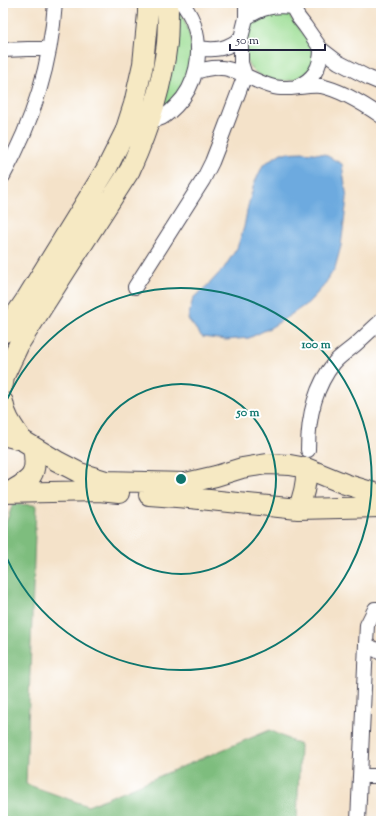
<svg xmlns="http://www.w3.org/2000/svg" width="384" height="824" viewBox="0 0 384 824" font-family="'Sorts Mill Goudy',serif">
	<style>
		.green { fill: #9dde95; stroke: #608068 }
		.forest { fill: #7ebd7e; stroke: #50705c }
		.water { fill: #6daadf; stroke: #48668d }
		.lines { fill: none; stroke-linecap: round; stroke-linejoin: round }
		.street-casing { stroke: #423f50; stroke-width: 16 }
		.secondary-casing { stroke: #423f50; stroke-width: 22 }
		.street { stroke: #fff; stroke-width: 14 }
		.secondary { stroke: #f6e9c3; stroke-width: 20 }
		.ring { fill: none; stroke: #0f766e; stroke-width: 2 }
		.centre { fill: #0f766e; stroke: #fff; stroke-width: 2 }
		.ring-label { font-size: 12px; text-anchor: middle; font-weight: bold; fill: #0f766e; stroke: #fff; stroke-width: 4; stroke-linejoin: round; paint-order: stroke }
	</style>
	<rect width="100%" height="100%" fill="#fff"/>
	<filter id="ink" filterUnits="userSpaceOnUse"><feTurbulence type="fractalNoise" baseFrequency=".025" numOctaves="2"/><feDisplacementMap in="SourceGraphic" scale="8" xChannelSelector="R" yChannelSelector="G"/><feConvolveMatrix kernelMatrix="1 2 1 2 8 2 1 2 1" color-interpolation-filters="sRGB"/></filter>
	<filter id="wash" filterUnits="userSpaceOnUse"><feTurbulence type="fractalNoise" baseFrequency=".012" numOctaves="4" result="noise"/><feDisplacementMap in="SourceGraphic" scale="16" xChannelSelector="R" yChannelSelector="G"/><feGaussianBlur stdDeviation="0.9" result="paint"/><feColorMatrix in="noise" values="0 0 0 0 0 0 0 0 0 0 0 0 0 0 0 0 0 1.4 0 .05"/><feComposite in="paint" operator="in"/></filter>
	<g filter="url(#wash)">
		<rect width="100%" height="100%" fill="#f4e2c9"/>
		<!-- green -->
		<path class="green" d="M174,3c29,39 21,82 -18,111z
			M283,13l6,2 23,31c14,44 -56,43 -65,15 -2,-7 0,-17 1,-24 1,-4 0,-9 2,-13 1,-2 6,-7 8,-8 4,-2 19,-3 25,-3z"/>
		<!-- forest -->
		<path class="forest" d="M13,504l23,1 -10,279 62,22 182,-76 30,15 -3,76h-294v-291z"/>
		<!-- water -->
		<path class="water" d="M302,152l22,2 18,10 5,35 -6,47 -6,22 -12,19 -15,16 -19,13 -19,12 -21,10 -23,2 -24,-3 -14,-18 5,-21 16,-14 15,-16 13,-20 7,-21 4,-21 6,-22 9,-19 18,-12z"/>
	</g>
	<g filter="url(#ink)">
		<g class="lines">
			<defs>
				<path id="street" d="M290,3l8,14 7,9 16,23 17,13 31,16 12,5
					M246,18c16,-11 28,-13 46,-11
					M198,48c18,3 29,1 43,-10
					M3,50l25,-1h21
					M196,72c35,-13 47,7 78,15 13,4 33,-3 47,-1 19,4 44,19 60,30
					M296,87c17,-7 25,-19 25,-38
					M149,119c3,0 7,1 10,0 5,-1 13,-9 17,-13 21,-21 27,-53 18,-81 -2,-8 -7,-15 -11,-21l-2,-1
					M3,176c30,-54 48,-112 52,-173
					M135,287l68,-107 9,-18 7,-18 26,-69 -4,-12v-25l5,-20v-15
					M308,450c0,-31 6,-62 26,-87 6,-7 14,-12 21,-18 8,-7 16,-15 25,-23l1,-2
					M381,609h-6l-8,16 -1,19 15,9
					M360,776h21
					M358,821l8,-177"/>
				<path id="secondary" d="M3,333l22,-32 82,-133 18,-36 9,-28 9,-40 5,-51v-10
					M3,384l1,-8 16,-34 110,-172c18,-40 32,-83 37,-127 1,-13 1,-27 1,-40
					M3,402c2,15 11,26 19,38
					M3,435l19,5 35,21 23,12 26,8 80,2 30,-7 26,-8 25,-4 23,1 16,3 39,16 36,11
					M3,493l96,-2 20,2
					M8,493c24,-14 30,-17 25,-46
					M149,495l41,3 108,11 83,-2
					M298,509c6,-14 9,-26 8,-41"/>
			</defs>
			<!-- street casing -->
			<use href="#street" class="street-casing"/>
			<!-- secondary casing -->
			<use href="#secondary" class="secondary-casing"/>
			<!-- street -->
			<use href="#street" class="street"/>
			<!-- secondary -->
			<use href="#secondary" class="secondary"/>
		</g>
	</g>
	<!-- distance rings -->
	<g class="ring">
		<circle cx="181" cy="479" r="95"/>
		<path d="M3 409A191 191 0 1 1 3 549"/>
	</g>
	<circle cx="181" cy="479" r="6" class="centre"/>
	<g class="ring-label">
		<text x="316" y="348">100 m</text>
		<text x="248" y="416">50 m</text>
	</g>
	<!-- margin -->
	<rect width="384" height="824" fill="none" stroke="#fff" stroke-width="16"/>
	<!-- scale -->
	<path d="M230 44v6h95v-6" fill="none" stroke="#22223b" stroke-width="2"/>
	<text x="236" y="44" font-size="12" fill="#22223b" stroke="#ffffff" stroke-width="3" paint-order="stroke">50 m</text>
</svg>
